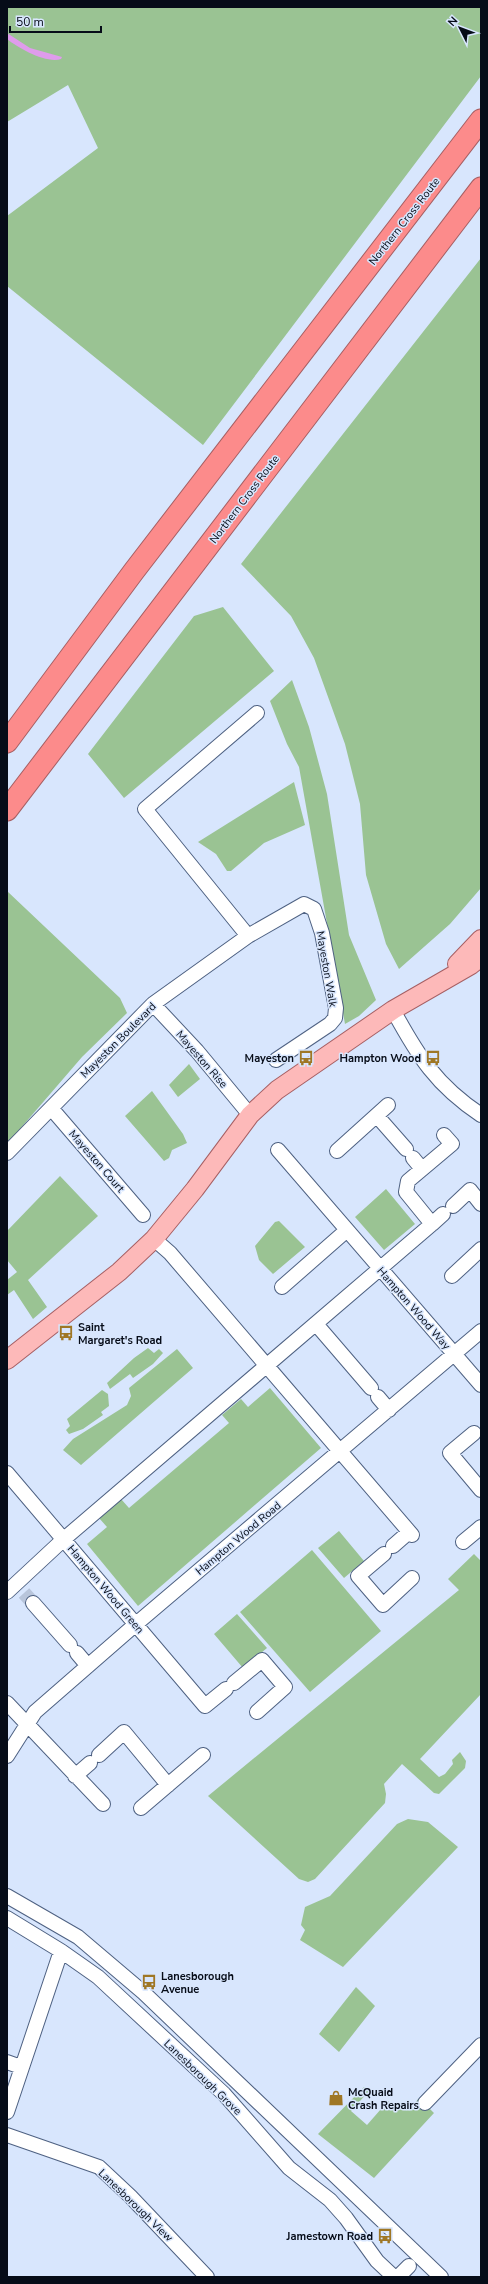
<svg xmlns="http://www.w3.org/2000/svg" width="488" height="2284" viewBox="0 0 488 2284" font-family="'Nunito Sans',sans-serif">
	<style>
		.green { fill: #9ac393 }
		.water { fill: #df9cec }
		.lines { fill: none; stroke-linecap: round; stroke-linejoin: round }
		.minor-tunnel { stroke: #b8c5db; stroke-width: 14; stroke-dasharray: 14 7; stroke-linecap: butt }
		.minor-casing { stroke: #4e6182; stroke-width: 16 }
		.major-casing { stroke: #a65f63; stroke-width: 20 }
		.highway-casing { stroke: #a65f63; stroke-width: 23 }
		.minor { stroke: #fff; stroke-width: 14 }
		.major { stroke: #fdb9b9; stroke-width: 18 }
		.highway { stroke: #fc8b8b; stroke-width: 21 }
		.labels { text-anchor: middle; stroke-width: 3; stroke-linejoin: round; paint-order: stroke }
		.street-label { font-size: 11px; fill: #060c18; stroke: #d8e6fd }
		.poi-label { font-size: 11px; font-weight: bold; fill: #060c18; stroke: #d8e6fd; text-anchor: end }
	</style>
	<rect width="100%" height="100%" fill="#d8e6fd"/>
	<!-- green -->
	<path class="green" d="M7,7h474v69l-278,369 -196,-159v-70l91,-68 -30,-63 -61,37z
		M481,258v630l-31,36 -51,45 -13,-25 -20,-69 -6,-71 -15,-60 -31,-86 -23,-42 -50,-52z
		M223,607l51,64 -150,127 -36,-44 106,-138z
		M292,680l17,47 18,67 22,141 27,65 -17,16 -14,8 -46,-257 -12,-23 -17,-43z
		M294,782l11,43 -41,18 -33,28h-4l-11,-17 -18,-12z
		M7,891l113,107 7,15 -45,44 -75,87z
		M189,1064l11,15 -22,18 -9,-12z
		M152,1091l31,43 4,9 -15,7 -3,8 -5,3 -39,-45z
		M60,1176l38,40 -70,64 19,27 -14,12 -19,-29 -7,5v-15l10,-8 -10,-12v-29z
		M386,1189l29,35 -31,26 -29,-33z
		M279,1221l26,26 -32,27 -14,-14 -4,-14 20,-24z
		M148,1348l6,5 5,-4 4,4 -10,11 -20,14 -3,-4 -20,15 -3,-6 27,-25z
		M177,1349l16,19 -112,97 -18,-15 10,-11 54,-34 4,-9 -2,-8z
		M270,1388l51,60 -183,158 -51,-62 20,-17 -8,-9 22,-19 8,9 100,-85 -7,-8 19,-16 7,8z
		M102,1390l6,4 1,12 -8,6 2,3 -20,14 -14,5 -3,-4 4,-4 -3,-7z
		M339,1531l25,30 -20,17 -26,-30z
		M312,1550l69,81 -71,61 -70,-80z
		M474,1554l7,7v133l-61,65 19,18 6,-3 8,-10 -1,-4 8,-8 6,9 -1,7 -26,26 -5,-1 -32,-29 -18,20 2,10 -1,9 -70,76 -7,3 -9,-3 -91,-83 251,-206 -11,-11z
		M237,1614l30,34 -24,20 -29,-34z
		M408,1819l20,3 30,25 -115,120 -43,-27 5,-10 -4,-5 4,-18 25,-11 67,-72z
		M356,1987l19,19 -36,46 -20,-18z
		M364,2087l5,4 -18,20 16,14 21,-24 9,8 6,-7 8,6 8,-10 15,15 -60,65 -56,-44z"/>
	<!-- water -->
	<path class="water" d="M7,33l23,15 32,9 -1,2c-14,5 -43,-11 -54,-20z"/>
	<g class="lines">
		<!-- minor-tunnel -->
		<path class="minor-tunnel" d="M24,1593l9,10"/>
		<defs>
			<path id="minor" d="M248,936l-103,-127 112,-96
				M153,1004l44,47 53,64
				M393,1010c25,46 43,75 88,105
				M51,1108l92,107
				M377,1116l29,33
				M278,1150l203,235
				M337,1151l51,-46
				M7,1153l146,-149 95,-68 56,-32 10,5 8,24 14,75 -1,10 -5,6 -54,36
				M413,1158l9,11
				M453,1206l17,-16 11,14
				M432,1224l11,-10
				M154,1239l16,14 242,282
				M452,1276l29,-27
				M282,1287l65,-57
				M316,1324l55,64
				M378,1397l11,13
				M474,1433l-24,20 31,37
				M7,1473l198,233 21,-17
				M463,1542l18,-15
				M393,1546l16,-14
				M384,1554l-26,22 25,29 29,-27
				M7,1592l57,-53 368,-315 -26,-32 2,-11 44,-37 -8,-9
				M33,1603l37,42
				M77,1653l11,13
				M234,1683l28,-23 23,27 -28,25
				M7,1703l96,101
				M99,1755l25,-23 44,53
				M7,1756l28,-44 101,-88 345,-293
				M75,1776l15,-13
				M141,1808l62,-53
				M7,1896l71,41 66,56 297,284
				M7,1918l54,33 37,26 126,117 65,74 41,32 16,18 31,43 17,16
				M7,2062l14,5
				M425,2103l56,-58
				M7,2112l54,-161
				M7,2135l92,32 31,29 77,81
				M398,2277l11,-11"/>
			<path id="major" d="M457,964l24,-25
				M7,1360l112,-88 35,-33 41,-50 55,-74 27,-25 116,-80 78,-45 10,-8"/>
			<path id="highway" d="M7,742l127,-171 347,-451
				M7,810l474,-622"/>
		</defs>
		<!-- minor casing -->
		<use href="#minor" class="minor-casing"/>
		<!-- major casing -->
		<use href="#major" class="major-casing"/>
		<!-- highway casing -->
		<use href="#highway" class="highway-casing"/>
		<!-- minor -->
		<use href="#minor" class="minor"/>
		<!-- major -->
		<use href="#major" class="major"/>
		<!-- highway -->
		<use href="#highway" class="highway"/>
	</g>
	<!-- icons -->
	<defs>
		<symbol id="bus-bare" viewBox="-9 -9 18 18"><path d="M-5-6H5V4H4V6H2V4H-2V6H-4V4H-5ZM-3.5-4V0h7V-4ZM-3.5 1.2v1.5H-2V1.2ZM2 1.2v1.5H3.5V1.2Z" fill="#9f7725" stroke="#d8e6fd" stroke-width="2.5" paint-order="stroke"/></symbol>
		<symbol id="shop-bare" viewBox="-9 -9 18 18"><path d="M-5-2.5h2.3a2.7 3.5 0 0 1 5.4 0H5L5.5 6h-11ZM-1.5-2.5h3a1.5 2.3 0 0 0-3 0Z" fill="#9f7725" stroke="#d8e6fd" stroke-width="2.5" paint-order="stroke"/></symbol>
	</defs>
	<g fill-rule="evenodd">
		<use href="#bus-bare" x="295" y="1047" width="22" height="22"/>
		<use href="#bus-bare" x="422" y="1047" width="22" height="22"/>
		<use href="#bus-bare" x="55" y="1322" width="22" height="22"/>
		<use href="#bus-bare" x="138" y="1971" width="22" height="22"/>
		<use href="#shop-bare" x="325" y="2087" width="22" height="22"/>
		<use href="#bus-bare" x="374" y="2225" width="22" height="22"/>
	</g>
	<g class="labels">
		<!-- street labels -->
		<g class="street-label">
			<text transform="translate(404 221) rotate(-52)" y="4">Northern Cross Route</text>
			<text transform="translate(244 499) rotate(-53)" y="4">Northern Cross Route</text>
			<text transform="translate(327 969) rotate(80)" y="4">Mayeston Walk</text>
			<text transform="translate(118 1040) rotate(-45)" y="4">Mayeston Boulevard</text>
			<text transform="translate(202 1059) rotate(49)" y="4">Mayeston Rise</text>
			<text transform="translate(97 1161) rotate(49)" y="4">Mayeston Court</text>
			<text transform="translate(414 1308) rotate(49)" y="4">Hampton Wood Way</text>
			<text transform="translate(238 1538) rotate(-40)" y="4">Hampton Wood Road</text>
			<text transform="translate(106 1589) rotate(50)" y="4">Hampton Wood Green</text>
			<text transform="translate(203 2077) rotate(44)" y="4">Lanesborough Grove</text>
			<text transform="translate(136 2205) rotate(44)" y="4">Lanesborough View</text>
		</g>
		<!-- poi labels -->
		<g class="poi-label">
			<text x="294" y="1062">Mayeston</text>
			<text x="421" y="1062">Hampton Wood</text>
			<text x="78" y="1331" text-anchor="start">Saint<tspan x="78" dy="13">Margaret's Road</tspan></text>
			<text x="161" y="1980" text-anchor="start">Lanesborough<tspan x="161" dy="13">Avenue</tspan></text>
			<text x="348" y="2096" text-anchor="start">McQuaid<tspan x="348" dy="13">Crash Repairs</tspan></text>
			<text x="373" y="2240">Jamestown Road</text>
		</g>
	</g>
	<!-- border -->
	<rect width="488" height="2284" fill="none" stroke="#060c18" stroke-width="16"/>
	<!-- north arrow -->
	<g transform="translate(460 28) rotate(312)" stroke="#d8e6fd" stroke-width="3" paint-order="stroke">
	<path d="M0-3L7 15L0 10L-7 15Z" fill="#060c18"/>
	<text y="-6" font-size="11" font-weight="bold" text-anchor="middle" fill="#060c18">N</text>
	</g>
	<!-- scale -->
	<path d="M10 26v6h91v-6" fill="none" stroke="#060c18" stroke-width="2"/>
	<text x="16" y="26" font-size="12" fill="#060c18" stroke="#d8e6fd" stroke-width="3" paint-order="stroke">50 m</text>
</svg>
